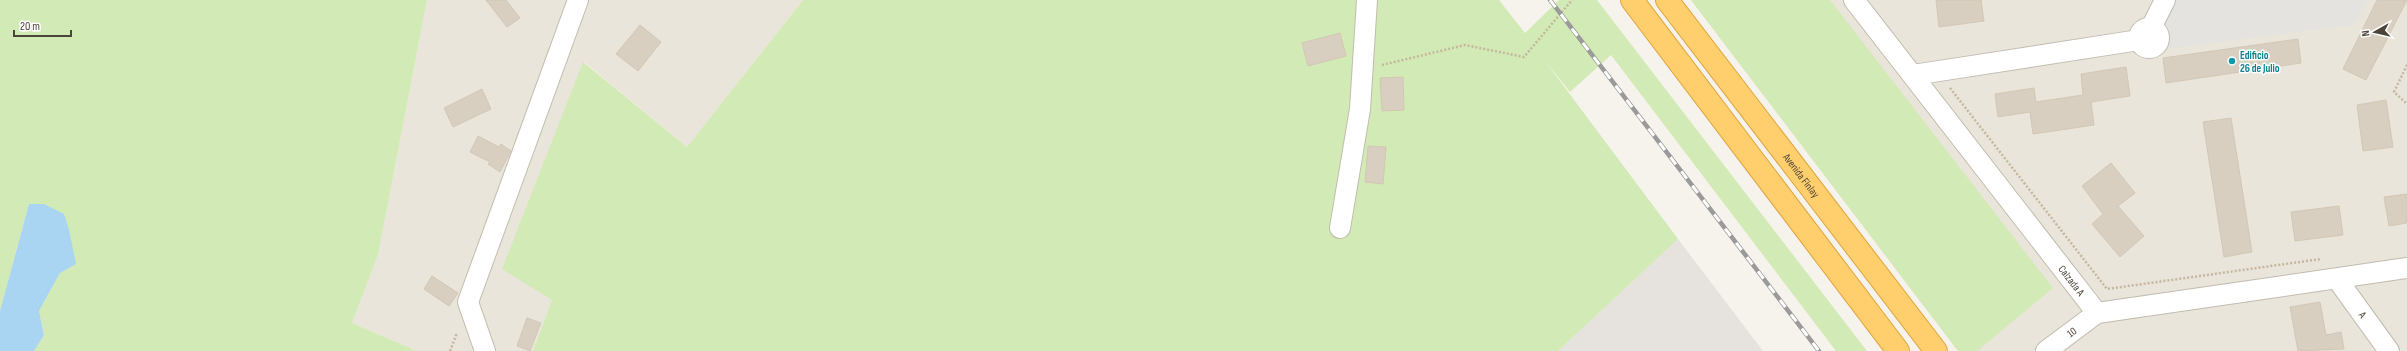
<svg xmlns="http://www.w3.org/2000/svg" width="2407" height="351" viewBox="0 0 2407 351" font-family="'Sofia Sans Condensed',sans-serif">
	<style>
		.residential { fill: #eae5da }
		.industrial { fill: #e6e2dd }
		.green { fill: #d2eab5 }
		.parking { fill: #e5e3e0 }
		.water { fill: #a9d4f2 }
		.building { fill: #d8cfc1; stroke: #d3c7b4 }
		.lines { fill: none; stroke-linecap: round; stroke-linejoin: round }
		.minor-casing { stroke: #c2bbae; stroke-width: 22 }
		.highway-casing { stroke: #e0a43c; stroke-width: 24 }
		.path { stroke: #c4b79f; stroke-width: 2.5; stroke-dasharray: 2 2; stroke-linecap: butt }
		.minor { stroke: #fff; stroke-width: 20 }
		.highway { stroke: #ffcf6e; stroke-width: 22 }
		.rail-casing { stroke: #9a9a9a; stroke-width: 4.5 }
		.rail { stroke: #fff; stroke-width: 3; stroke-dasharray: 9; stroke-linecap: butt }
		.culture-dot { fill: #0f9aa8; stroke: #fff; stroke-width: 1.5 }
		.labels { text-anchor: middle; stroke-width: 3; stroke-linejoin: round; paint-order: stroke }
		.culture-label { font-size: 11px; font-weight: bold; fill: #0d838f; stroke: #fff; text-anchor: start }
		.street-label { font-size: 11px; fill: #4b4439; stroke: #fff }
	</style>
	<rect width="100%" height="100%" fill="#f6f3ec"/>
	<!-- residential -->
	<path class="residential" d="M427,0h376l-116,147 -103,-85 -32,238 -19,51h-116l-65,-28 26,-68z
		M1691,0h716v351h-449z"/>
	<!-- industrial -->
	<path class="industrial" d="M1678,239l85,112h-205z"/>
	<!-- green -->
	<path class="green" d="M0,0h427l-49,255 -26,68 65,28h-383l10,-16 -5,-24 21,-38 -31,-69 -29,107z
		M803,0h696l26,33 34,-33h38l270,351h-31l-225,-296 -41,37 -25,-31 133,178 -120,112h-1025l19,-51 -50,-31 81,-207 104,85z
		M1691,0h139l223,288 -76,63h-19z"/>
	<!-- parking -->
	<path class="parking" d="M2165,0h204l-16,25 -187,24 -6,-39z"/>
	<!-- water -->
	<path class="water" d="M29,204h15l20,10 5,16 7,34 -16,9 -21,38 5,24 -10,16h-34v-40z"/>
	<!-- building -->
	<path class="building" d="M486,0h20l14,18 -13,9z
		M1936,0h45l3,21 -45,6z
		M2377,0h30l-41,80 -23,-11z
		M640,25l21,17 -23,29 -22,-17z
		M1340,33l6,23 -38,10 -6,-23z
		M2298,39l3,24 -135,20 -3,-25z
		M2126,67l4,29 -39,6 3,23 -61,9 -3,-22 -32,5 -3,-23 39,-6 2,14 47,-7 -2,-21z
		M1403,77l1,33 -22,1 -2,-33z
		M482,89l9,20 -38,18 -9,-19z
		M2386,100l7,47 -30,4 -6,-46z
		M2231,118l21,134 -28,5 -21,-135z
		M478,136l21,11 2,-3 10,7 -11,21 -12,-8 2,-2 -20,-10z
		M1368,146l18,1 -3,37 -18,-2z
		M2111,163l24,30 -17,13 26,30 -24,21 -28,-33 11,-10 -21,-28z
		M2407,194v29l-18,3 -5,-29z
		M2339,206l4,29 -48,6 -4,-29z
		M432,276l26,17 -9,13 -25,-17z
		M2320,302l6,33 15,-3 3,17 -46,2 -8,-44z
		M527,318l14,5 -11,28 -13,-5z"/>
	<g class="lines">
		<defs>
			<g id="minor">
				<path id="s1" d="M1854,0l243,313"/>
				<path d="M2151,28l14,-28"/>
				<circle cx="2149" cy="38" r="10"/>
				<path d="M1913,75l226,-35"/>
				<path d="M1340,228l20,-119 7,-109"/>
				<path id="s2" d="M2337,279l52,72"/>
				<path d="M485,351l-17,-49 110,-302"/>
				<path id="s3" d="M2046,351l51,-38 310,-45"/>
			</g>
			<g id="highway">
				<path d="M1632,0l266,351"/>
				<path id="s4" d="M1667,0l269,351"/>
			</g>
		</defs>
		<!-- minor casing -->
		<use href="#minor" class="minor-casing"/>
		<!-- highway casing -->
		<use href="#highway" class="highway-casing"/>
		<!-- path -->
		<path class="path" d="M1382,65l83,-20 59,12 48,-57
			M2407,65l-13,27 13,12
			M1950,88l157,201 214,-30
			M450,351l7,-18"/>
		<!-- minor -->
		<use href="#minor" class="minor"/>
		<!-- highway -->
		<use href="#highway" class="highway"/>
		<defs>
			<path id="rail" d="M1550,0l269,351"/>
		</defs>
		<!-- rail casing -->
		<use href="#rail" class="rail-casing"/>
		<!-- rail -->
		<use href="#rail" class="rail"/>
	</g>
	<!-- markers -->
	<circle class="culture-dot" cx="2232" cy="61" r="4"/>
	<g class="labels">
		<!-- culture labels -->
		<g class="culture-label">
			<text x="2240" y="59">Edificio<tspan x="2240" dy="13">26 de Julio</tspan></text>
		</g>
		<!-- street labels -->
		<g class="street-label">
			<text dy="4" stroke="none"><textPath href="#s4" startOffset="221">Avenida Finlay</textPath></text>
			<text dy="4" stroke="none"><textPath href="#s1" startOffset="355">Calzada A</textPath></text>
			<text dy="4" stroke="none"><textPath href="#s2" startOffset="44">A</textPath></text>
			<text dy="4" stroke="none"><textPath href="#s3" startOffset="32">10</textPath></text>
		</g>
	</g>
	<!-- north arrow -->
	<g transform="translate(2375 32) rotate(262)" stroke="#ffffff" stroke-width="3" paint-order="stroke">
	<path d="M0-3L7 15L0 10L-7 15Z" fill="#4b4439"/>
	<text y="-6" font-size="11" font-weight="bold" text-anchor="middle" fill="#4b4439">N</text>
	</g>
	<!-- scale -->
	<path d="M14 30v6h57v-6" fill="none" stroke="#4b4439" stroke-width="2"/>
	<text x="20" y="30" font-size="12" fill="#4b4439" stroke="#ffffff" stroke-width="3" paint-order="stroke">20 m</text>
</svg>
